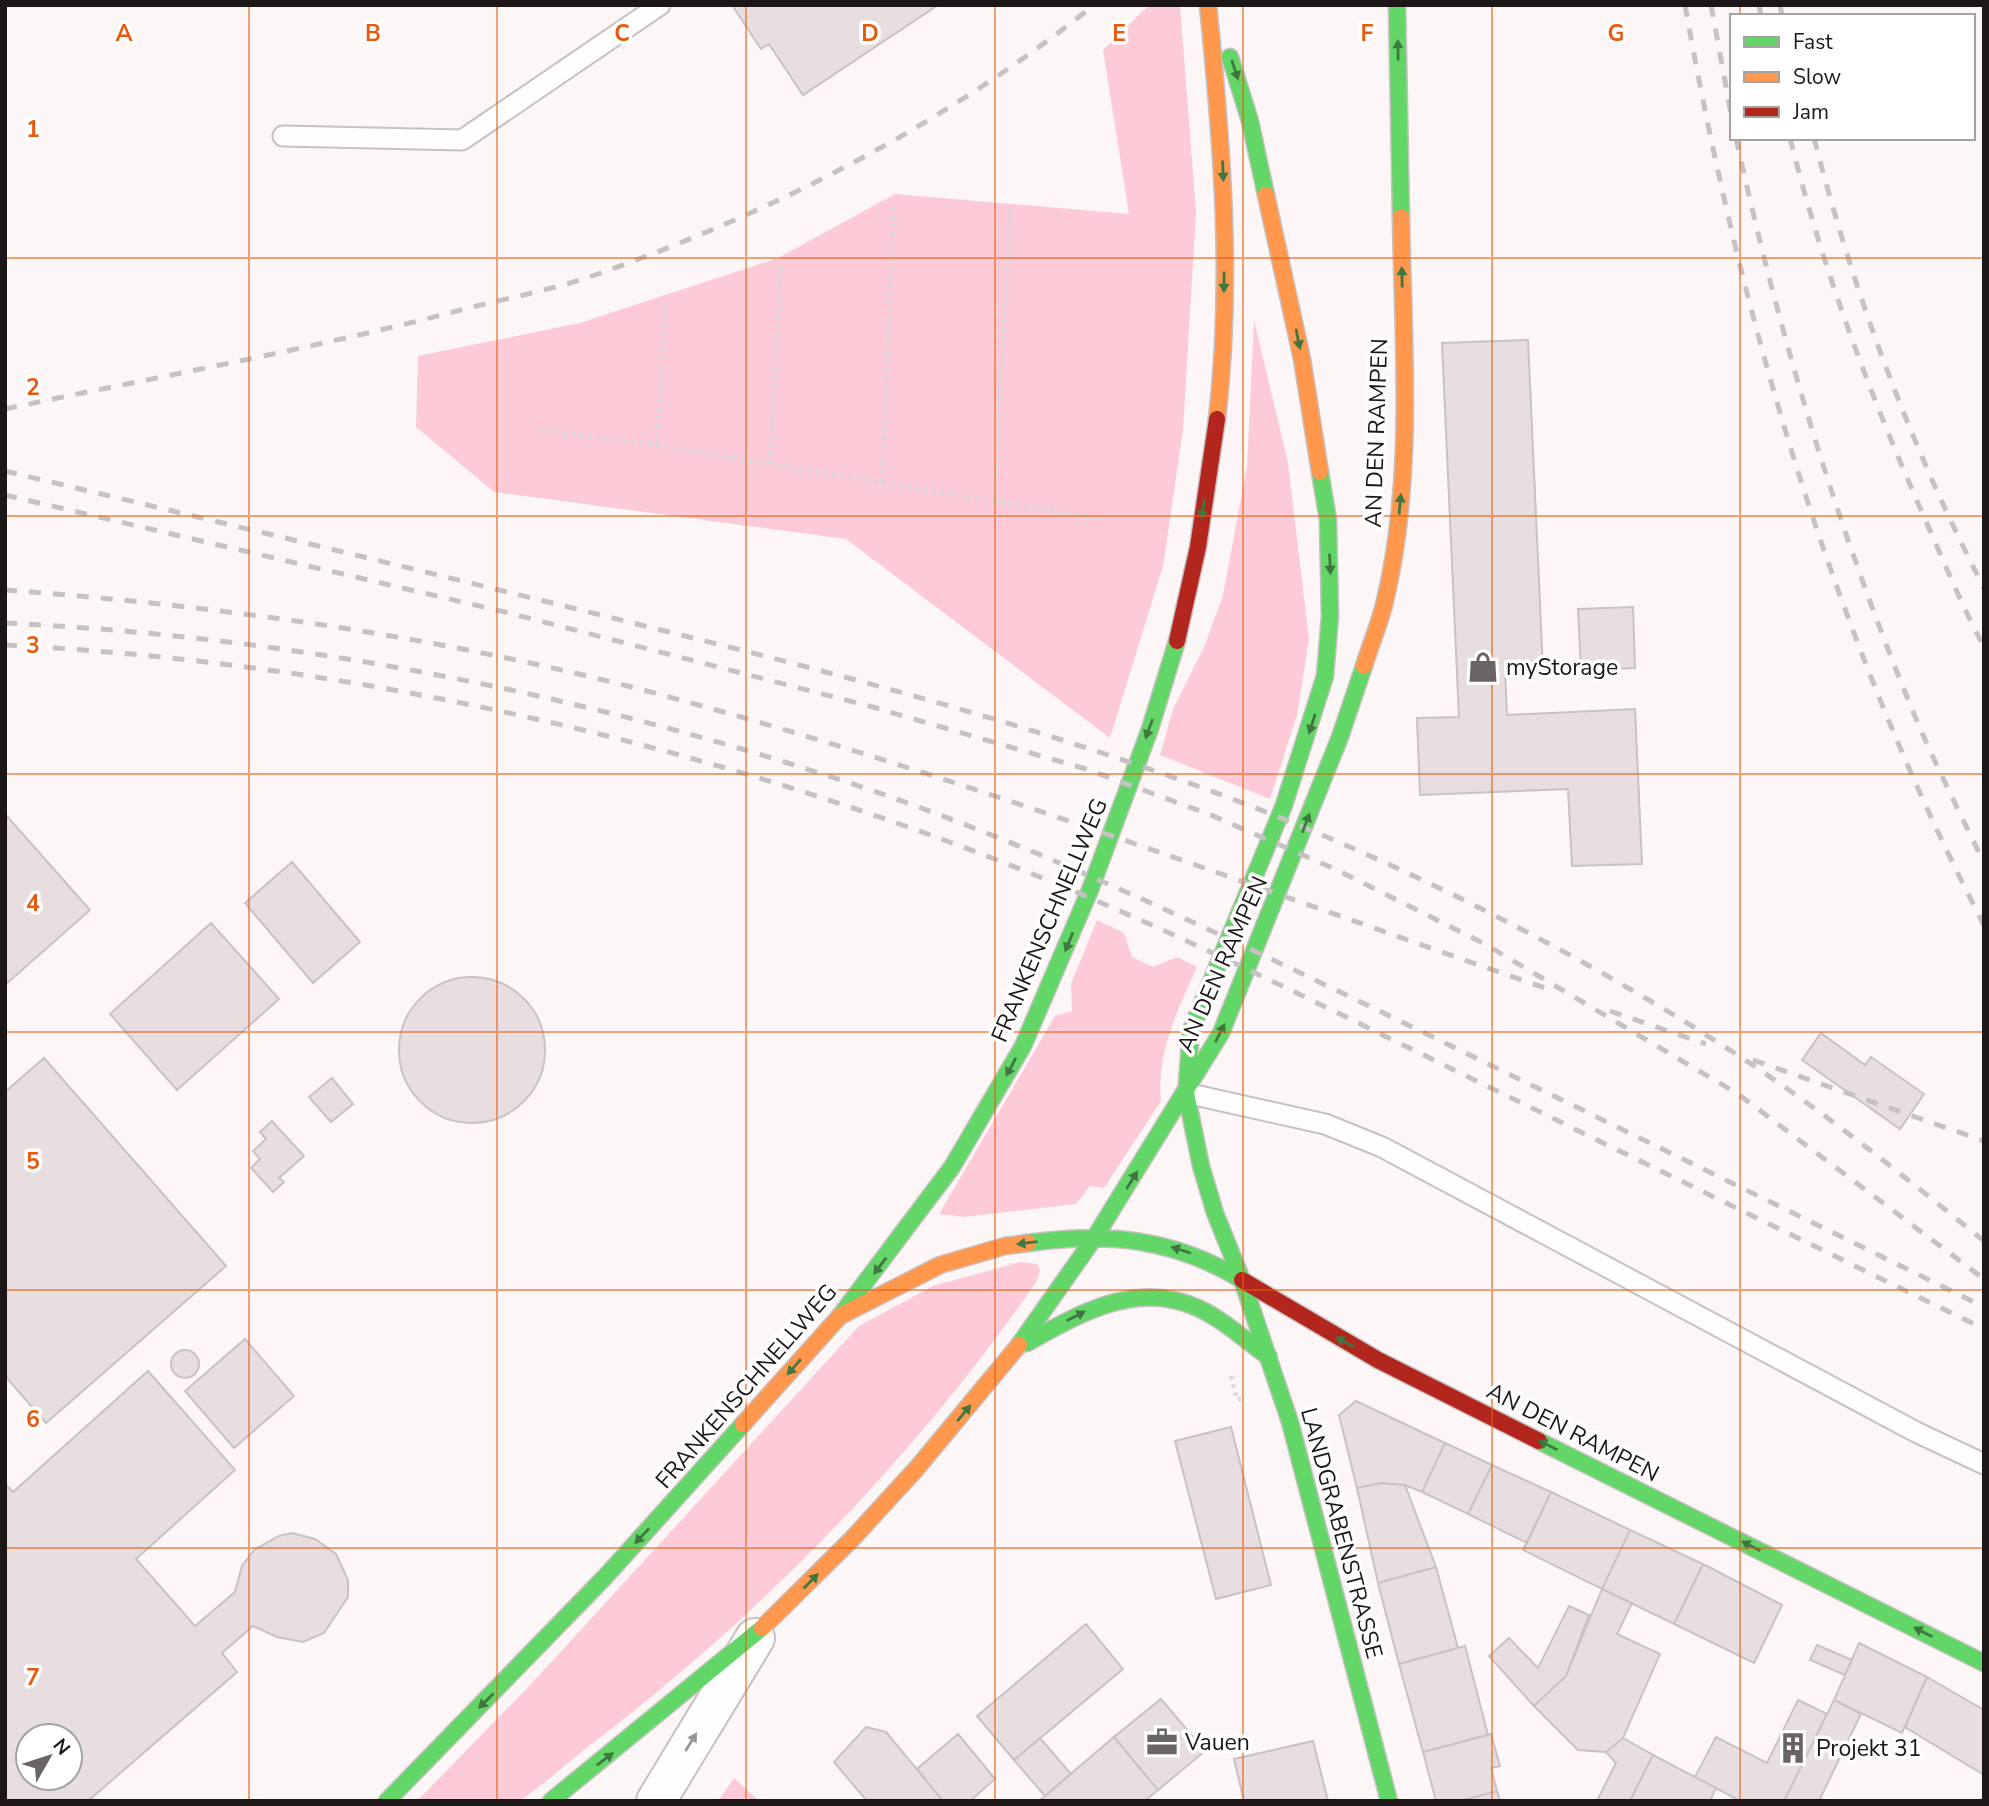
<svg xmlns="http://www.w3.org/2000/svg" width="1989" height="1806" viewBox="0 0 1989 1806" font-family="'Nunito Sans',sans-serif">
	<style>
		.green { fill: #fdcbd7 }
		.building { fill: #e8dee0; stroke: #c8c2c3; stroke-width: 2; fill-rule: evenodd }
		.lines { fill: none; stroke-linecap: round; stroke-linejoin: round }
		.lane-casing { stroke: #c7c1c2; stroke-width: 23 }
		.street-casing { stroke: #c7c1c2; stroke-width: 42 }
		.fast-casing { stroke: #c7c1c2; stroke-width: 19 }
		.slow-casing { stroke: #c7c1c2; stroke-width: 19 }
		.jam-casing { stroke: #c7c1c2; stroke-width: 19 }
		.path { stroke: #dad8d8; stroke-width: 4.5; stroke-dasharray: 3.5 5; stroke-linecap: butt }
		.lane { stroke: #fffefe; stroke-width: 19 }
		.street { stroke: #fffefe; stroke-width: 38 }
		.fast { stroke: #63d668; stroke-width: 16 }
		.slow { stroke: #ff974d; stroke-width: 16 }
		.jam { stroke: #b3261e; stroke-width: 16 }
		.rail { stroke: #c4c2c2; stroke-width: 5; stroke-dasharray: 12 12; stroke-linecap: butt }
		.oneway { fill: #407640 }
		.oneway2 { fill: #999696 }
		.grid { fill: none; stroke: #e8590c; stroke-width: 2; stroke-opacity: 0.55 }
		.labels { text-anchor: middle; stroke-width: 7; stroke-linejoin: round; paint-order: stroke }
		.street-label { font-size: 23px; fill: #1c1617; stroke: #fff }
		.poi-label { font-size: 23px; fill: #1c1617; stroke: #fff; text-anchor: start }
		.grid-label { font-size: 23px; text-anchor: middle; font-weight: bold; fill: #e8590c; stroke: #fff; stroke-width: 7; stroke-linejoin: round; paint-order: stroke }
	</style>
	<rect width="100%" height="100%" fill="#fcf6f7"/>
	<!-- green -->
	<path class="green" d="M1149,5h31l16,207 -13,218 -20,136 -53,172 -264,-199 -352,-47 -78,-65 2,-71 162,-33 198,-65 117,-64 234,20 -26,-164z
		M1254,320l34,143 21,176 -12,76 -27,84 -110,-44 13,-46 32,-64 18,-50 24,-129z
		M1097,920l27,13 8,24 21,10 24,-10 20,10c-19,42 -41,87 -36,134l-57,87 -14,-2 -14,18 -112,13 -25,-3 116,-198 17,-5 -1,-27z
		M1020,1262l17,2 3,7 -3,10c-122,176 -277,335 -448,465 -13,10 -60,51 -71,55 -15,4 -82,0 -101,0l116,-119 326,-356 74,-40z
		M734,1778l25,23h-41z"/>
	<!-- building -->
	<path class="building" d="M732,5h206l-135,90 -34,-51 -8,5z
		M1528,340l15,330 -38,1 2,44 128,-6 7,155 -70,2 -4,-77 -148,6 -3,-77 42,-1 -17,-374z
		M1633,607l2,61 -54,2 -3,-61z
		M5,814l85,96 -85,75z
		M292,862l68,80 -47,41 -68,-80z
		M211,923l68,76 -102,91 -67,-76z
		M399 1050a73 73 0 1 1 146 0a73 73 0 1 1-146 0Z
		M1821,1033l44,32 6,-8 53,37 -24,35 -98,-69z
		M44,1058l182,208 -180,157 -41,-47v-284z
		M332,1078l21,26 -22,18 -22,-25z
		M272,1121l32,35 -25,22 5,4 -11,10 -22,-24 9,-9 -7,-8 13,-12 -6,-7z
		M245,1339l49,57 -60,52 -49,-57z
		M171 1364a14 14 0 1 1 28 0a14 14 0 1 1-28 0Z
		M148,1371l87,99 -99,89 59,67 40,-34 7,-26 12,-16 25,-14 13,-3 23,6 21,15 12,26v17l-24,36 -21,9 -26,-5 -24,-11 -31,27 15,19 -149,129h-83v-317l8,8zM28,1736h42v42h-42z
		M1356,1401l89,42 -23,49 -17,-7 -25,-2 -23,5 -18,-73z
		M1231,1427l40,158 -55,14 -41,-158z
		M1445,1443l47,22 -24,49 -46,-22z
		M1492,1465l59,27 -24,51 -59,-29z
		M1380,1483l25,2 31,82 -58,16 -21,-95z
		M1551,1492l79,38 -28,59 -79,-39z
		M1630,1530l73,34 -29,60 -72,-35z
		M1703,1564l79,41 -28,58 -80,-39z
		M1436,1567l22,81 -59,16 -21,-81z
		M1602,1589l30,14 -15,31 43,20 -37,84 -17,14 -28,-2 -44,-44 32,-30z
		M1569,1606l20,9 -23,61 -32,30 -45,-50 20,-18 29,30z
		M1086,1624l37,45 -109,91 -37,-44z
		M1859,1643l68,34 -25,56 -68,-33z
		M1817,1645l35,15 -7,15 -35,-15z
		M1465,1646l23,89 -65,17 -24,-88z
		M1927,1677l57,33v65l-79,-48z
		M1161,1699l44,52 -47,39 -44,-53z
		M1798,1700l29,14 -43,87h-44l-45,-24 21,-40 51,26z
		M1834,1700l27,14 -42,87h-35z
		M866,1727l20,5 57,69h-76l-33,-39z
		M958,1734l37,45 -25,22h-27l-26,-32z
		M1491,1734l9,32 -9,2 6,23 -37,10h-24l-13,-49z
		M1114,1737l44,53 -13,11h-106z
		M1040,1738l31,36 -26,22 -31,-36z
		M1623,1738l30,17 -23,46h-33l19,-38 -10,-11z
		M1313,1741l15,60h-84l-10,-42z
		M1653,1755l63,33 -6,13h-80z
		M1497,1791l3,10h-40z"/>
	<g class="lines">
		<defs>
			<path id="lane" d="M283,136l179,4 198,-135
				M1186,1093l139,31 57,23 534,285 68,32"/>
			<path id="street" d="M656,1801l99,-163"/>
			<path id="fast" d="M1397,5l4,212
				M1230,57l20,64 16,74
				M1187,1084l4,-54 93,-225 41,-129 5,-60 -2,-96 -8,-48
				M1186,1093l15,73 14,47 27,67 48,142 99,379
				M1028,1243c79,-11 145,-5 214,37
				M840,1316l112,-149 71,-121 67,-156 60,-161 27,-88
				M1027,1343c53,-30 110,-63 171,-35 26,12 48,33 71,49
				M1019,1345l76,-108 126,-204 119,-296 24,-71
				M1539,1441l445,222
				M387,1801l218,-224 138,-153
				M551,1801l211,-173"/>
			<path id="slow" d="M1208,5c14,138 25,276 9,414
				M1266,195l36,164 18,113
				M1364,666c6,-20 15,-41 20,-61 31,-126 19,-260 17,-388
				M743,1424l97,-108 100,-51 65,-19 23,-3
				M762,1628l90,-89 65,-71 102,-123"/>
			<path id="jam" d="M1177,641l21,-94 19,-128
				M1242,1280l136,80 161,81"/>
		</defs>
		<!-- lane casing -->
		<use href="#lane" class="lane-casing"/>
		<!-- street casing -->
		<use href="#street" class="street-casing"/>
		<!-- fast casing -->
		<use href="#fast" class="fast-casing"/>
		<!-- slow casing -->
		<use href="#slow" class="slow-casing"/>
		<!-- jam casing -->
		<use href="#jam" class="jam-casing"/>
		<!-- path -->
		<path class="path" d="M538,429l119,16 444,74
			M657,445l9,-143
			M770,464l11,-202
			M882,482l12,-282
			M995,501l15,-297
			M1231,1376l6,24 6,-2"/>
		<!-- lane -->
		<use href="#lane" class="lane"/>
		<!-- street -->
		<use href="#street" class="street"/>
		<!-- fast -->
		<use href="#fast" class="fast"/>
		<!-- slow -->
		<use href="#slow" class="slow"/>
		<!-- jam -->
		<use href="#jam" class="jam"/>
		<!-- rail -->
		<path class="rail" d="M1685,5c56,317 150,634 299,920
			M1711,5l21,114
			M1759,5l2,11
			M1780,5l2,11
			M1736,138c43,197 101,390 178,576 21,50 46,99 70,149
			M1790,138c31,125 76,246 127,363 22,49 42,99 67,146
			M1814,138c40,156 96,307 170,450
			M5,409c156,-33 314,-61 467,-102 42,-10 86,-19 126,-33 180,-64 346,-149 496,-269
			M5,471c214,51 427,102 640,155 234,58 467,119 689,214 134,58 268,128 391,207 91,58 175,126 259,194
			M5,495l500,117 364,94 217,63 125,46 124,54 148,74 255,151 246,185
			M5,590c217,16 432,46 642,101 306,81 602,195 901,298
			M5,623c299,14 601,75 883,173 187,66 365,154 543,240 184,90 369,180 553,271
			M5,645c338,17 677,93 992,215 155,60 304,135 453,208 178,87 356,174 534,261
			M1610,1011l96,33
			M1753,1060l231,81"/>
	</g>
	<!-- one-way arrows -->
	<defs><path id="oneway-solid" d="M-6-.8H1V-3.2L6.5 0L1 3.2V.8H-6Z" transform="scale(1.75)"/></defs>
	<g class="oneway">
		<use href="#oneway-solid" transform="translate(1398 50) rotate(-91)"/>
		<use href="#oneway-solid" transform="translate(1235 70) rotate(72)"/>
		<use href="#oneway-solid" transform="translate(1223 171) rotate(88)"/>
		<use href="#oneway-solid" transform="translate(1402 277) rotate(-91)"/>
		<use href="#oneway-solid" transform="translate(1224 282) rotate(90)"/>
		<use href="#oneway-solid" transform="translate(1298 339) rotate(79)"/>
		<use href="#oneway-solid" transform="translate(1400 504) rotate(-85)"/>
		<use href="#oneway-solid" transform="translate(1203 509) rotate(99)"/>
		<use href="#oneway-solid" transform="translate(1330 564) rotate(87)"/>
		<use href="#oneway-solid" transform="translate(1312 724) rotate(108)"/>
		<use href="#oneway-solid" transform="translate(1149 729) rotate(110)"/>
		<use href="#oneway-solid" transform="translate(1306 823) rotate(-69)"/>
		<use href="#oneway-solid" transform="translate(1069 942) rotate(112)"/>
		<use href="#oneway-solid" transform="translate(1220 1033) rotate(-63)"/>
		<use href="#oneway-solid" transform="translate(1011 1067) rotate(118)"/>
		<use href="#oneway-solid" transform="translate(1132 1180) rotate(-58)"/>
		<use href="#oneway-solid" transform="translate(1027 1243) rotate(173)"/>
		<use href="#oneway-solid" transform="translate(1181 1250) rotate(-162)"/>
		<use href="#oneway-solid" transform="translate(880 1266) rotate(127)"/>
		<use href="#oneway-solid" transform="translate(1076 1316) rotate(-27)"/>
		<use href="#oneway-solid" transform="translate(1345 1342) rotate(-151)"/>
		<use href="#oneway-solid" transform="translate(794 1367) rotate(131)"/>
		<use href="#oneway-solid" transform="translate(964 1413) rotate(-50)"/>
		<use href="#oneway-solid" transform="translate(1548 1445) rotate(-153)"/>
		<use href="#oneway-solid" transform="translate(642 1536) rotate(133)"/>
		<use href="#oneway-solid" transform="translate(1751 1546) rotate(-153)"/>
		<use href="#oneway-solid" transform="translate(811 1581) rotate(-45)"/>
		<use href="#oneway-solid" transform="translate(1923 1632) rotate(-153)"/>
		<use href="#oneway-solid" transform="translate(486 1701) rotate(135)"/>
		<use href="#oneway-solid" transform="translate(605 1759) rotate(-37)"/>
	</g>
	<use class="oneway2" href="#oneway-solid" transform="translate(691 1742) rotate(-58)"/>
	<!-- grid -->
	<path class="grid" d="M249,5v1796M497,5v1796M746,5v1796M995,5v1796M1243,5v1796M1492,5v1796M1740,5v11M1740,138v1663M5,258h1979M5,516h1979M5,774h1979M5,1032h1979M5,1290h1979M5,1548h1979"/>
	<!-- icons -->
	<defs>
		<symbol id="shop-bare" viewBox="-9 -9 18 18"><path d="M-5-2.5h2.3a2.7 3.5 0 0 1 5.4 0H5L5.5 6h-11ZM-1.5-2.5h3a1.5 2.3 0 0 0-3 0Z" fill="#6a6465" stroke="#fff" stroke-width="2.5" paint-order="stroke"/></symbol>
		<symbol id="office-bare" viewBox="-9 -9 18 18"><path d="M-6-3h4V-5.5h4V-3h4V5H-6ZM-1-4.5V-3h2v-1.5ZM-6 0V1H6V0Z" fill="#6a6465" stroke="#fff" stroke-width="2.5" paint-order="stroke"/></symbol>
		<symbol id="building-bare" viewBox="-9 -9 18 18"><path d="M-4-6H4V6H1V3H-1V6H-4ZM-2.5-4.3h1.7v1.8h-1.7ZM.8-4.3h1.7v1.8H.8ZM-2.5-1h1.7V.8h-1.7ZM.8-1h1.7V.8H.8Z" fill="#6a6465" stroke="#fff" stroke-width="2.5" paint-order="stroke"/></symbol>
	</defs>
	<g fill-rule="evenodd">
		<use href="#shop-bare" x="1461" y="645" width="44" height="44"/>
		<use href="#office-bare" x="1140" y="1720" width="44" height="44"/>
		<use href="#building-bare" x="1771" y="1726" width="44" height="44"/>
	</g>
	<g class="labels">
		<!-- street labels -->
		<g class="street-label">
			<text transform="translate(1376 433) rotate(-88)" y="8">AN DEN RAMPEN</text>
			<text transform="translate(1049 920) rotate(-67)" y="8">FRANKENSCHNELLWEG</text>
			<text transform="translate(1222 964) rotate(-66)" y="8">AN DEN RAMPEN</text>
			<text transform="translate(746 1386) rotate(-49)" y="8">FRANKENSCHNELLWEG</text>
			<text transform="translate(1573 1432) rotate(27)" y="8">AN DEN RAMPEN</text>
			<text transform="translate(1342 1533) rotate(75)" y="8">LANDGRABENSTRASSE</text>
		</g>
		<!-- poi labels -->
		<g class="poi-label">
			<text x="1506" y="675">myStorage</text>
			<text x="1185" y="1750">Vauen</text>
			<text x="1816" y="1756">Projekt 31</text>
		</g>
	</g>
	<g class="grid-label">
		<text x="124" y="41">A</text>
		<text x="373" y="41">B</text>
		<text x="622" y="41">C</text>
		<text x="870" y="41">D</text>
		<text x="1119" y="41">E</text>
		<text x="1367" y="41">F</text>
		<text x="1616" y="41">G</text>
		<text x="33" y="137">1</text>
		<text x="33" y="395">2</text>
		<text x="33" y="653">3</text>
		<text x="33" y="911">4</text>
		<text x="33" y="1169">5</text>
		<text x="33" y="1427">6</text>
		<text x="33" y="1685">7</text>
	</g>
	<!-- border -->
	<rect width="1989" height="1806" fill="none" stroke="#1c1617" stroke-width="14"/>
	<!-- legend -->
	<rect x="1730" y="14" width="245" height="126" fill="#ffffff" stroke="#a4a2a2" stroke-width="2"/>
	<rect x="1744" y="37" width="35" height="10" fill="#63d668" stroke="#a4a2a2" stroke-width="2"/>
	<text x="1793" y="49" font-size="21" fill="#1c1617">Fast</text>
	<rect x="1744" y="72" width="35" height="10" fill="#ff974d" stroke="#a4a2a2" stroke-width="2"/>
	<text x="1793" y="84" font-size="21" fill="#1c1617">Slow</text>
	<rect x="1744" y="107" width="35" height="10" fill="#b3261e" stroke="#a4a2a2" stroke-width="2"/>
	<text x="1793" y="119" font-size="21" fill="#1c1617">Jam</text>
	<!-- north arrow -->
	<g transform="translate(49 1757) rotate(51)"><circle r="33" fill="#ffffff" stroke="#a4a2a2" stroke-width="2"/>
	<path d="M0-5L12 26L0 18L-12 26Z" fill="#6a6465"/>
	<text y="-10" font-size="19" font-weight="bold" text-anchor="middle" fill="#1c1617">N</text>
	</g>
</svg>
